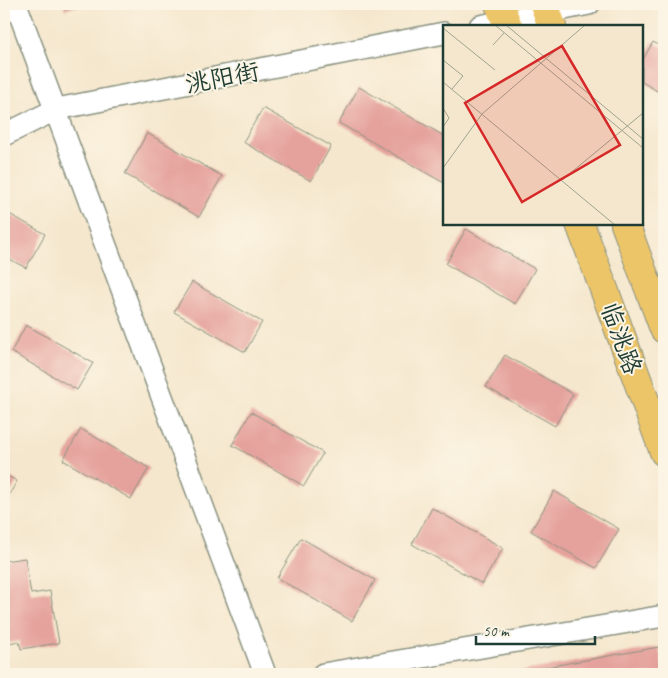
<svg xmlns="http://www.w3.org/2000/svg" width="668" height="678" viewBox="0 0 668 678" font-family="Caveat,'LXGW WenKai TC',sans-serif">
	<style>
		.building { fill: #e5a19b }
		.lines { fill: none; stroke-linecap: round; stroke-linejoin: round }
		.minor-casing { stroke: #8a9280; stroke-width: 24 }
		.major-casing { stroke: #8a9280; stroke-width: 30 }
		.minor { stroke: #fff; stroke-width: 21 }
		.major { stroke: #edc569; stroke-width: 28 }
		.labels { text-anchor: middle; stroke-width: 4; stroke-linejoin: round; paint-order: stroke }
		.street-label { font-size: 25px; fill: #1f3d34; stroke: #fcf5e5 }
		.inset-road { fill: none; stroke: #9fa390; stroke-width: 1 }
		.view { fill: #d62828; fill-opacity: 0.15; stroke: #d62828; stroke-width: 2.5 }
		.inset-edge { fill: none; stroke: #1f3d34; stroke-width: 2.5 }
	</style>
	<rect width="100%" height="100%" fill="#fcf5e5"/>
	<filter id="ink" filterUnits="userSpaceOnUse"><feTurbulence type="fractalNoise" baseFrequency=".02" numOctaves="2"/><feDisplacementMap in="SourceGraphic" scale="10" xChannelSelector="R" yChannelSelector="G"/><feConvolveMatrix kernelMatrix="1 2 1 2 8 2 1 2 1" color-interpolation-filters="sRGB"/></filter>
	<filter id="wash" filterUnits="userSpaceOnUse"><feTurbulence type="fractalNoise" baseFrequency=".0096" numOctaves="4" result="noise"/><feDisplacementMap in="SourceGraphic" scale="20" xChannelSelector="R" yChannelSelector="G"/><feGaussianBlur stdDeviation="1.12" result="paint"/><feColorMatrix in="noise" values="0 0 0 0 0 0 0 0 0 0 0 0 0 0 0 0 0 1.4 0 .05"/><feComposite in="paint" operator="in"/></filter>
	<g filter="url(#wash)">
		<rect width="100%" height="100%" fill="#f5e7cd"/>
		<g id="blocks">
			<!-- building -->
			<path class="building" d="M63,4h21l-19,6z
				M653,42l11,6v47l-22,-13v-21z
				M359,87l85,49v47l-105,-60z
				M263,108l68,38 -20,35 -68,-39z
				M147,133l75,43 -23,41 -74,-43z
				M4,211l41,23 -19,34 -22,-12z
				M466,229l69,40 -20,35 -69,-40z
				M192,282l70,40 -17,30 -71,-40z
				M26,325l67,38 -16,27 -66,-38z
				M505,355l68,39 -18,32 -69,-39z
				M251,412l72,41 -19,33 -72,-41z
				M81,429l68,39 -18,31 -68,-39z
				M4,474l13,7 -13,23z
				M554,491l65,38 -23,39 -65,-37z
				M432,508l71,40 -21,36 -70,-40z
				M301,538l74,42 -23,41 -75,-43z
				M25,558l6,36 19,-3 9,52 -38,6 -2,-8 -15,3v-83z
				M659,647l5,27h-146v-2z"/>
		</g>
	</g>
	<g filter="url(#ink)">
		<use href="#blocks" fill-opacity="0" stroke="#8a9280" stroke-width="1"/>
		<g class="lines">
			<defs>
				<path id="minor" d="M16,4l249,670
					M480,26l109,-22
					M4,135l53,-26 387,-76
					M323,674l341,-58"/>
				<path id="major" d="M499,4l9,22
					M544,4l8,22
					M580,224l84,228
					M625,224l39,105"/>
			</defs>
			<!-- minor casing -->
			<use href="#minor" class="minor-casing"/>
			<!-- major casing -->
			<use href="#major" class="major-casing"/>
			<!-- minor -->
			<use href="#minor" class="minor"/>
			<!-- major -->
			<use href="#major" class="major"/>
		</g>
	</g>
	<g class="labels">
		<!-- street labels -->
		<g class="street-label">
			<text transform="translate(222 77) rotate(-11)" y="9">洮阳街</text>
			<text transform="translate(622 338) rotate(70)" y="9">临洮路</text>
		</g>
	</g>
	<!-- overview -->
	<g transform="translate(443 25)">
		<rect width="200" height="200" fill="#f5e7cd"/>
		<path class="inset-road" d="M52,0l148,123M63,0l137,114M0,3l52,42M50,20l11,-12M0,35l20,16 -11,13M0,57l172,143M0,83l6,10 -6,9M0,143l39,-54 103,-89M119,155l81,-67"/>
		<path class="view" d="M119,21l58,99 -98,57 -57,-99z"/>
		<rect width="200" height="200" class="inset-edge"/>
	</g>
	<!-- margin -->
	<rect width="668" height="678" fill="none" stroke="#fcf5e5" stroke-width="20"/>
	<!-- scale -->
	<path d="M476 636v8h119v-8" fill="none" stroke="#1f3d34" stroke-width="2.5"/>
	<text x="483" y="636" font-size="15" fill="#1f3d34" stroke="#fcf5e5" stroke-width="4" paint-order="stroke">50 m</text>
</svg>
